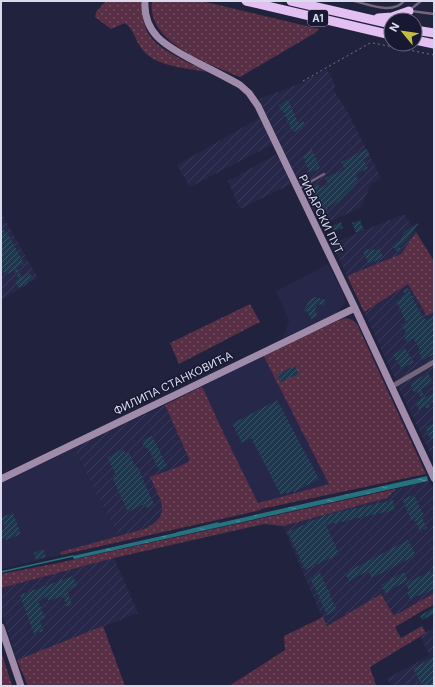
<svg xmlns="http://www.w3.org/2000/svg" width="435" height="687" viewBox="0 0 435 687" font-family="Inter,sans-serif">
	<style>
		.built { fill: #262749 }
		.industrial { fill: url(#industrial-furrows) }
		.grass { fill: url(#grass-dots) }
		.water { fill: url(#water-ripples) }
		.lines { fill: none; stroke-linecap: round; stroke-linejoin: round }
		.stream { stroke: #267380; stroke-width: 1.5 }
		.building { fill: url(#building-hatch) }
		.path { stroke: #74758c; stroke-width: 1; stroke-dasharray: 2 3; stroke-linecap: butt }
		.lane { stroke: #73667a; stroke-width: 2.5 }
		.street { stroke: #73667a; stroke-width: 5 }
		.secondary { stroke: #a08baa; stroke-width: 7 }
		.highway { stroke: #e2c1f2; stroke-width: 9 }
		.labels { text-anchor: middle; stroke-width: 3; stroke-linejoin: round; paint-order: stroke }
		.shield { fill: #181832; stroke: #9fa0b5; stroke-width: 1 }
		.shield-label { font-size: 10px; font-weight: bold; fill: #d9dbed }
		.street-label { font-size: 11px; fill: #d9dbed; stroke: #181832 }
	</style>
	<defs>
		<pattern id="industrial-furrows" width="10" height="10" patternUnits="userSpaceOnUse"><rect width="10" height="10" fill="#262749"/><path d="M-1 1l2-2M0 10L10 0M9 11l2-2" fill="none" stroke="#3b3c5b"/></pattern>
		<pattern id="grass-dots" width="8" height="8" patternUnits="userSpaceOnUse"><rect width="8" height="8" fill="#582f44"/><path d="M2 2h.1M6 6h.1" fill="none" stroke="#6f4d5f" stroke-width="1.8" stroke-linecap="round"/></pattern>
		<pattern id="water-ripples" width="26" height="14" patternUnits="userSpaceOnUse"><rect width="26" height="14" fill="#267380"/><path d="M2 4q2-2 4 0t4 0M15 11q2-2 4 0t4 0" fill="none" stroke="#4f8d98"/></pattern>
		<pattern id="building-hatch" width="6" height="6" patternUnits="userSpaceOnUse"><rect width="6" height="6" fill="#1e374d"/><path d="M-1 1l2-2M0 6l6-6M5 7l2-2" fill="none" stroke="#3e5367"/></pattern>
	</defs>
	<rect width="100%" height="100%" fill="#21223d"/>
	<!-- built -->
	<path class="built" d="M328,264l15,29 2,8 -1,4 -9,9 -52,24 6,-17 -13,-30z
		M263,355l66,129 -71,19 -35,-71 -20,-44 -2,-1z
		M73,448l45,88 -58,16 1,3 -60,14v-87z"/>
	<!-- industrial -->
	<path class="industrial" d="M327,69l8,16 -2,4 15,24 33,65 -9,5 -12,25 -38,17 -20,-36 -43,-90 43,-16z
		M259,118l14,26 -83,43 -13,-22z
		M277,154l14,30 -51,25 -12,-28z
		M1,213l37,65 -37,22z
		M404,214l12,18 -15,22 -54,22 -15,-32z
		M408,284l19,32 7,-4v47l-38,22 -32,-69z
		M434,365v96l-36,-75z
		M165,405l25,56 -12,6 -27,10 12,29 -1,8 -9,11 -9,4 -26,7 -45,-88z
		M429,481l5,9v103l-40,23 -13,-22 -55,32 -43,-100 104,-28 9,-9z
		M114,558l24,55 -121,47 -16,-49v-23z
		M434,628v58h-42l-5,-7 43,-24 -10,-19z"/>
	<!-- grass -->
	<path class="grass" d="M106,1h36c0,13 1,27 10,38 11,13 40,25 55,33 -20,-4 -52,-5 -65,-23 -7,-8 -8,-20 -17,-26l-14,6 -16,-12 1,-5z
		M152,1h50l117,28 -4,4 -75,44c-29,-13 -94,-34 -88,-76z
		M416,232l18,29v51l-7,4 -19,-32 -44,28 -17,-36 54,-22z
		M250,304l10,18 -81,42 -9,-21z
		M346,318l6,2 5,4 69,150 -165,35v1l-200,45 -1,-3 84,-23c30,-14 16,-29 6,-52l28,-10 12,-6 -25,-56 36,-18 2,1 20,44 35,71 71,-19 -66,-129 79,-36z
		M396,489l-9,9 -104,28 -19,-2 -150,34 -113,30v-14l57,-11z
		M434,593v11l-39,23 6,11 21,-12 4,7 -56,34 6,18 -2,1h-145l56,-36 -1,-14 39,-19 4,9 54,-32 13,22z
		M103,626l22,60h-97l-11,-26z
		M1,651l11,34 -3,1h-8z"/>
	<!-- water -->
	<path class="water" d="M427,476l1,5 -354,78 -1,-3z"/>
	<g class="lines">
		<!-- stream -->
		<path class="stream" d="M177,533l41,-10
			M1,572l72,-16"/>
	</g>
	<!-- building -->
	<path class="building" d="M288,100l11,24 4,-3 3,5 -13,6 -10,-21 -1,1 -3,-7z
		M367,149l3,7 -7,3 5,9 -14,7 5,5 -21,22 -11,5 1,3 -8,4 -9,-18 -1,1 -4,-8 11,-6 3,5 8,-4 -3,-6 20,-9 -4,-7z
		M312,150l8,18 -10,5 -7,-16 4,-2 -1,-2z
		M360,220l4,10 -8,3 -4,-10z
		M341,222l2,6 -10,3 -2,-5z
		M417,223l1,1 -10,15 -9,8 2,3 -3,3 -6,-8 13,-9 -2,-3z
		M1,225l6,10 1,-1 16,30 -7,4 5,9 7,-5 4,7 -14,9 -4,-7 4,-2 -5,-9 -6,4 -5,-2 -2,-3z
		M372,248l2,2 5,-2 4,9 -14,7 -6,-12z
		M408,288l12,25 6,7 8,-4v15l-2,1 2,4v18l-11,6 -4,-7 2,-2 -8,-13 -6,4 -3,-5h1l-1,-3 2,-1 -5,-8 5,-3 -10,-21 10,-5 -3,-5z
		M315,297l11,3 -2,6 -6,-2 -3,6 3,6 -7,3 -4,-8 -5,2 8,-13z
		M405,348l9,14 -12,7 -9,-14z
		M295,366l4,8 -18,8 -4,-8z
		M428,373l5,10 -12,6 4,8 9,-4v8l-5,3 2,3 -4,2 -2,-3 -2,1 1,1 -5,2 -4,-8 7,-3 -5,-8 -3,2 -4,-10z
		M277,400l42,79 -25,13 -1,-1 -6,3 -1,-2 -5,3 -30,-57 -9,5 -10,-19z
		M434,423v15l-4,1 -5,-12z
		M152,436l15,30 -8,4 -10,-20h-1l-2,-3 -1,1 -2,-4 1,-1 -1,-3z
		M123,449l3,5 3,-1 6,13h2l17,38 -7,4 -2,-4 -17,8 -16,-35 4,-2 -9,-18z
		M414,495l10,20 -3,1 6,12 -7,3 -5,-11 -3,1 -10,-22z
		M393,500l2,10 -69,15 13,29 -34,16 -17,-38 37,-17z
		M13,513l8,21 -15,6 -1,-2 -4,2v-9l4,-2 -4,-12z
		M408,540l8,15 -44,23 -4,-7 -19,10 -4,-8z
		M43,549l3,8 -10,3 -2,-7z
		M434,570v19l-24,10 -3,-7 2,-1 -3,-8z
		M404,572l4,8 -23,13 -4,-8z
		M320,573l17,37 -10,5 -17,-37z
		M73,576l4,10 -10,4 5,15 -5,2 -4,-11 -14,5 -2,-4 -9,3 7,18 -5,2 3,11 -9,3 -14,-39z
		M434,607v7l-12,6 -2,-4z
		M434,657v29h-12l-9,-18z"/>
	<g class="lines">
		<!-- path -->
		<path class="path" d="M303,81l67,-38h3l61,12"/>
		<!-- lane -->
		<path class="lane" d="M354,1c14,3 39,14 50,0
			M411,9l10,-8
			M411,11l23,3
			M298,189l26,-15"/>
		<!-- street -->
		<path class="street" d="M391,387l43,-25"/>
		<!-- secondary -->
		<path class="secondary" d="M145,1c-2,36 26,47 53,62 14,7 28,14 42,22l9,8 9,13 97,202 79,170
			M1,479l354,-171
			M1,627l20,59"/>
		<!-- highway -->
		<path class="highway" d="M246,1l145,34
			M291,1l100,23
			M378,18l14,-1 17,-6
			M415,30l19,3
			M415,40l19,4"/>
	</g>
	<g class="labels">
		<!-- shield labels -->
		<rect class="shield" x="308" y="10" width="20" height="16" rx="3"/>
		<g class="shield-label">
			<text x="318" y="22">A1</text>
		</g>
		<!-- street labels -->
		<g class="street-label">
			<text transform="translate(321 214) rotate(64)" y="4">РИБАРСКИ ПУТ</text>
			<text transform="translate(173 383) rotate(-26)" y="4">ФИЛИПА СТАНКОВИЋА</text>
		</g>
	</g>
	<!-- border -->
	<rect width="435" height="687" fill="none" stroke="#d9dbed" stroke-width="4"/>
	<!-- north arrow -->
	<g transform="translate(403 32) rotate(299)"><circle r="19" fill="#181832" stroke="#65667d"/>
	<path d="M0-3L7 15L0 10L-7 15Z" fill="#c1bd40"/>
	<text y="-6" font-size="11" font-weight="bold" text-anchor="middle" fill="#d9dbed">N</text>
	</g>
</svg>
